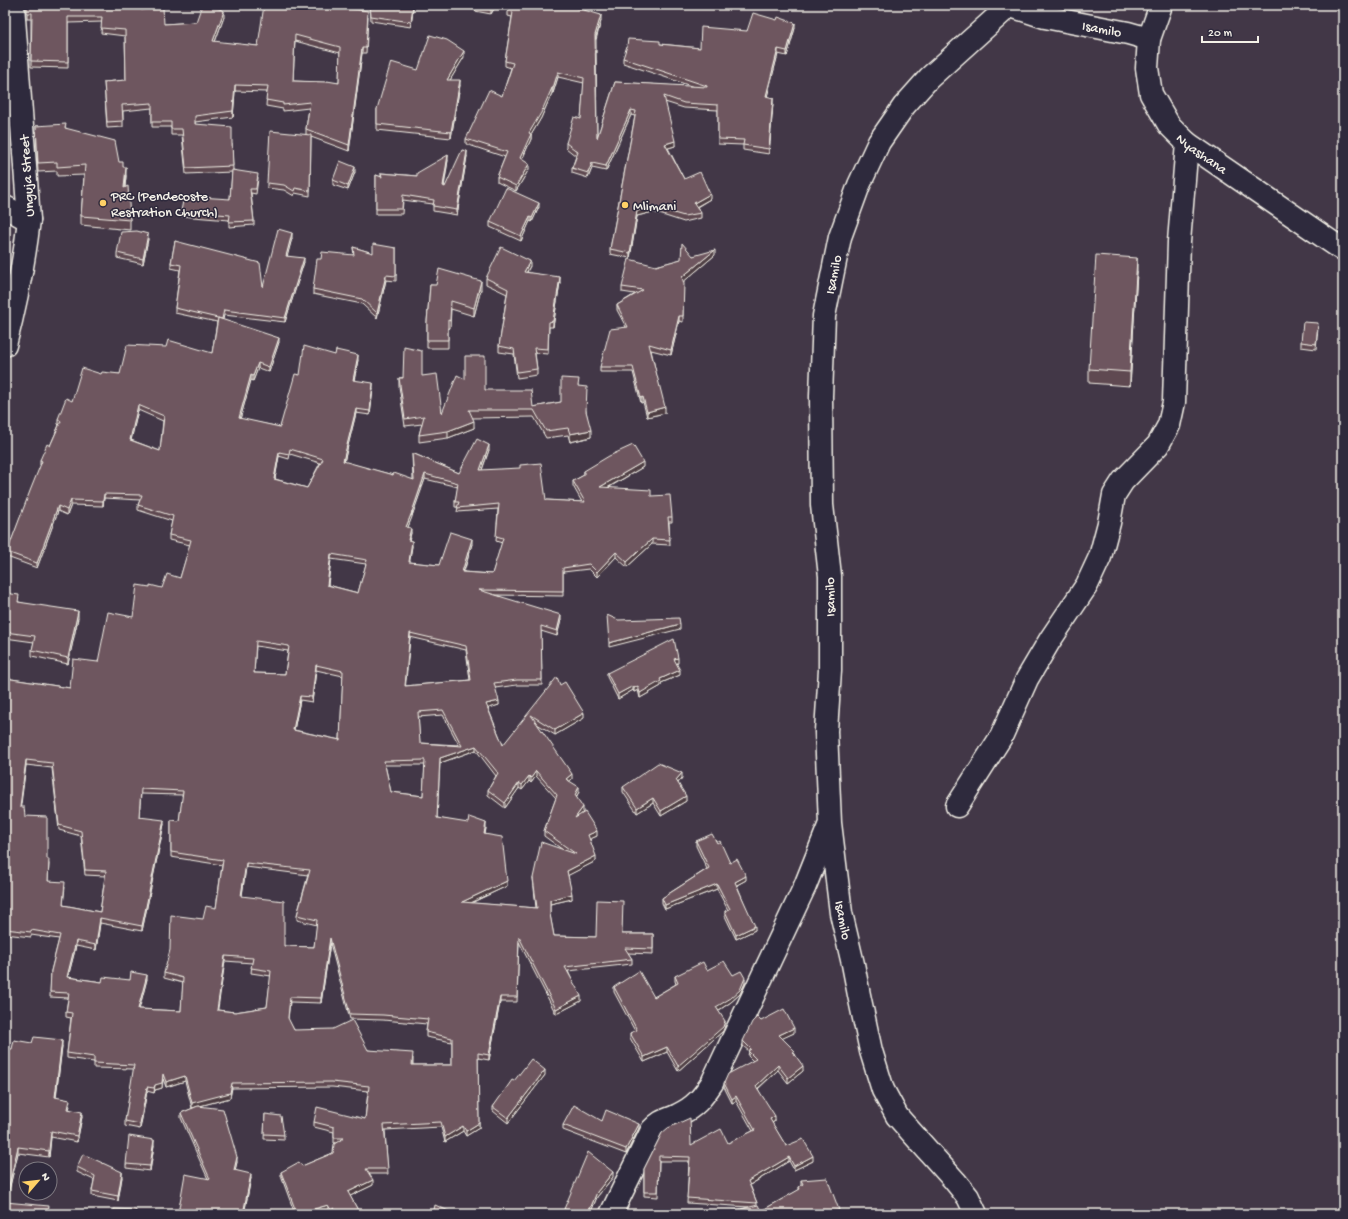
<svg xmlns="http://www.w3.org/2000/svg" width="1348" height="1219" viewBox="0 0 1348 1219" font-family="'Gochi Hand',sans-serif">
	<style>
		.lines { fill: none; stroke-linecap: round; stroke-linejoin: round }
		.street-casing { stroke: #f4f1e8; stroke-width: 25 }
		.secondary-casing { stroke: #f4f1e8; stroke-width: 25 }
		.street { stroke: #2f2a3d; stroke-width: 22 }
		.secondary { stroke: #2f2a3d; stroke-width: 22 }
		.wall { fill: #5f4a51; stroke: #f4f1e8; fill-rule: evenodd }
		.shaded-wall { fill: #4d3c42; stroke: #f4f1e8 }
		.building { fill: #6e565e; stroke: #f4f1e8; fill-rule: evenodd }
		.poi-dot { fill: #ffd166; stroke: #2f2a3d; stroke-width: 1.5 }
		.labels { text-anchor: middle; stroke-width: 3; stroke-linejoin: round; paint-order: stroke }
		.street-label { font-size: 14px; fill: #f4f1e8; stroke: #2f2a3d }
		.poi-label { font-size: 14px; fill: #f4f1e8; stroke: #2f2a3d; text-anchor: start }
	</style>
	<rect width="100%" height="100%" fill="#423747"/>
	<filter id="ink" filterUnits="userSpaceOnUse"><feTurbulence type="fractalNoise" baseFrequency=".025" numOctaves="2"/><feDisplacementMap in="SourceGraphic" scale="8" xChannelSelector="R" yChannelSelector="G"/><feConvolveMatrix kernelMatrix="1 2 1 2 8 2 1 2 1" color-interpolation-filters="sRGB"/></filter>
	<g filter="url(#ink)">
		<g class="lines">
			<defs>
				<g id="street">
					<path id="s1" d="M1008,5l37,12 83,16 21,6"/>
					<path d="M5,207l24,13"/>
					<path d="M5,345c11,-42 19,-83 24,-125l-16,-215"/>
					<path d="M957,806l44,-69 26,-58 23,-39 37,-55 13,-28 9,-34 5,-28 9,-14 35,-36 11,-20 5,-23 5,-160 8,-99"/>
					<path d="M611,1214l41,-84c10,-11 14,-9 26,-15 17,-8 24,-17 34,-32l93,-197 24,-60"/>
					<path id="s2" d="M976,1214l-8,-17 -13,-16 -58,-65 -14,-26 -12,-39 -12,-56 -6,-31 -12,-51 -11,-90 -4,-92 4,-61v-94l-8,-71 -1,-109 3,-80 16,-79 19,-52 20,-43 25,-36 25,-28 80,-72"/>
				</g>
				<g id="secondary">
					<path id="s3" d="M1161,5l-12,34 -2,29 4,26 18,31 18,18 156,107"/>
				</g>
			</defs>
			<!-- street casing -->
			<use href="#street" class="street-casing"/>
			<!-- secondary casing -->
			<use href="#secondary" class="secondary-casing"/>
			<!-- street -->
			<use href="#street" class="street"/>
			<!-- secondary -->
			<use href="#secondary" class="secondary"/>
		</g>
		<!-- wall -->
		<path class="wall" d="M27,5l115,5 22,14 32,-2 28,-5 -9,25 43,4 81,-39 29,10 -2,36h-4l-13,98 -38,-14 -1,59 -15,-3 -1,3 -10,-6 -17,-2v-5l39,-49v-5l3,-21 -26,3v-2l-17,-3 1,-14 -32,-1 -2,26 -38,5v2l37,20 1,26 25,8 -2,16 -5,-1 3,28v4l-25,2v-7l-48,-4v-5l49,-12 2,-27 -46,2 -4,-39h-11v-8h-19v-19l-29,3v16l-16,1 -3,-46 22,-2 -1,-44 -24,-3 1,-11 -34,1v45l-37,-1v-48h-4zM295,41l45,12 -1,30 -46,-2z
			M370,5l43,3 -2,19 -40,-6z
			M475,5h21l-5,9 -16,-3z
			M580,5l-1,3 22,13 -5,19 1,98 18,-56 79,5 -71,-24v-5l37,-14 40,4 47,-17 48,-3 -8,28 -9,-2 -11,42 6,7 -4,51 -26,-4v-5l-25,-1v-34l-34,-2 -19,-6 10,44 -7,2 16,31 26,20 -13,8 4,6v5l-17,4 -31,-10 -16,4 -7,42 -20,-4v-5l25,-133 -4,-1 -25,56 -14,-3 -4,10 -16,-5v-5l4,-12 -10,-8v-5l15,-24 3,-36 -26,-6 -5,16h-1l-11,25 -10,17v4l-9,21 7,9 -13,22 -19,-9v-5l8,-20 -39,-13v-5l36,-43 9,-28 -6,-2v-5l7,-44 -4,-1v-5z
			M464,57l-14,23 10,5 -9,53 -74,-8v-21l41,-39z
			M36,126l30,2 53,34 4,5 3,9 -1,11 5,33v10l-49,-5v-9l3,-41 -27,1v-5l-19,1z
			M467,156l-10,59 -24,-4v-7l-30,-4 -1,14h-26v-39l5,2v-4l36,3 31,-16 -4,27h1z
			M355,172l-7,18 -15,-5v-5z
			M539,207l-7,15 -2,-1 -9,20 -31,-14v-5z
			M292,238l-5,18 17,6 -19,60 -61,-7 -1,5 56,22 -10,30 -11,-4 -5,13 -2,-1 -11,39 40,8 20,-52 35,-20 23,5 -4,21 19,7 -3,27 -14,-2 -12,49 49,13 20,5 -1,-27 47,20 30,-23 -7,20 64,30 36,2 -9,-16v-5l11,-6v-4l59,-4 -35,21 43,8 21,21v5h-3l1,23 -18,-1 -25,23 -11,-10 -19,20 -8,-8 -26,3v24l-68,-1 66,25 -4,16 -16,-5 1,54h-25l-22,3 4,17 -11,3 15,37 57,-60 24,33 -29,17 -18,-11 35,55 -3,2 10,11 -3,5 7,15 -2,3 16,21 -7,3 6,22 -28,14 4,24 -22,5v11l4,21 42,1 26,-3h31v20l-25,-1 4,6v5l-64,7 13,30 -25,13 -37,-72 -2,60h-17l-11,58 -11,-2 1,70 -13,8 -3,-5 -18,11 -4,-15 -56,3 3,44h-19l4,11 -23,11 10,18h-26v-1l-4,1 -2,-4 -15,4h-18l-14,-38v-4l21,-6 31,-13 3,-10h-2v-11l-20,-5v-5l51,-3 3,-28 -36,-4 -100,1 -2,10 -31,8 38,56 -2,8 16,8 -7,36h-65v-6l29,-29 -27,-61v-5l15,-6 -4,1 -7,-27 -19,6 -3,-8 -1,9 -7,2 -1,3 -7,-2 -7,38 -15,-3v-5l9,-52 -40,-1v-6l-27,-4v-5l4,-35 -5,-1v-5l2,-14 -18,-1 1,-26 8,-32 -28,-4v2l-26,-3v-256l65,10 28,-26 35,-45 29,-29 18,-10 10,-33 -21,-5v-5l3,-14 -34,-11v-5l2,-5 -36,-2 -1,8 -32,-1 -4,10 -9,-4 -21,57 -30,-11v-5l34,-87h-1v-5l10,-14 9,-21 -1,-1v-5l14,-18 29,-27h19l92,-21 5,-31 -42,-9v-5l5,-38 -9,-2v-5l4,-22 88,46zM138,410l25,11 -3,30 -29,-11zM290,454l30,9 -13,25 -32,-9 4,-23 10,3zM425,479l33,8 -3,15v5h3l-1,5 41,-3 -2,32 6,2 -10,31 -28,-2 8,-28 -33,21 -30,-3 3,-16 -3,-5 2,-8 -3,-6zM331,559l35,5 -8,29 -30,-8zM410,637l56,13 4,30 -65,6zM256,646l32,5 -3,23 -31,-1zM316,670l27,6 -3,64 -46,-10 6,-30 12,2zM443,715l16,30 -39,-2 -2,-26zM476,750l20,26 -8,14v5l17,13 14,-20 3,2 7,-9 2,2 5,-7 20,22 -12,33v5l19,14 -30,28 3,30 -65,-5 36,-17 -22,-52 1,-6 -49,-10 3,-55zM26,765l26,3 7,62 22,6 4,39 20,1 -5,36 -37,-7 2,-18 -17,-6 1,-17 -2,-5 -27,-52zM385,765h40l-2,31 -32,-4zM141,794l42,1 -4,26 -8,-1v37l51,8 -6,43 -13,11 -39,54v5l19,5 -2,28 -42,-2 8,-30 -45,3 -34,-5 8,-31 20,4 4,-27 42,8 22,-107 -25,-7zM246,867l62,8 -11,40v5l20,5 -3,22 -30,-1 -42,-50zM330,943l20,76 33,1 44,4 -1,8v5l26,5v23h-39v-7l-45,-8 -74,-20 -6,-11 2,-17 31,1zM225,961l27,2 -1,10 20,3 -4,31 -32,5 -18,-2z
			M148,239l-5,25 -26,-6v-5z
			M353,247l20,6 23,-5v33l-10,-1 -9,38 -15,-14 -49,-10v-5l8,-30 33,-4z
			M715,255l-32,27v40l-4,-1 -8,34 -20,-5 14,63 -18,4 -4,-15 -2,1 -8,-31h-33v-5l26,-40 -9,-17v-5l18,-11 -13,-2v-5l34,-21 37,-10z
			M530,266l-3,6 33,10 -7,45h-4l-1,27 -13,-1 2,16v6l-20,3 -3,-24 -15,-2v-6l8,-52 -21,-10v-6z
			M1137,272l-7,114 -41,-3v-14z
			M430,285l51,4 -7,27 -23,-7 -1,19h-2v20h-21v-26z
			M1318,328l-2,21 -15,-2v-5z
			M422,376l20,37 43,-23 48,17 28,-5 18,-16 7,25 5,26 -21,5 -2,-7 -22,3 -12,-21 -62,1 2,10 -26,10 -29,4v-7l3,-11 -17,2 -6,-40v-8z
			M5,593l14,9 59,16 -10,46 -36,-8v-6l2,-8 -29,-4z
			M676,663l4,12 -19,8v3l-21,12 -2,-8 -4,2 -1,-2 -15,9 -11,-22v-4l71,-10z
			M682,778l-4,5 8,18 -25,15 -8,-13 -16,10 -14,-21v-5z
			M696,841l21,2 13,20 16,17 -9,5 18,45 -19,9 -11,-23v-5l3,-1 -11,-21 -52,20 -3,-6v-5l45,-29 -11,-23z
			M707,970l26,5 12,8 -5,11 -9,8 -13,9 7,15 -2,5 -45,40 -11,-19 -23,10 -14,-24v-5l5,-2 -21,-39v-5l40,10 22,-13 -1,-3v-5z
			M761,1021l33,12 -12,5 13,16 8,17 -15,12 -10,-13 -20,19 17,32 -3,2 14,23 27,15 -19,9 -5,-9 -39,24 7,18v3l4,5 38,-21v-3l2,-1v-6l38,34h-117l27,-7 -62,-4 2,-42h-30l-1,36 -14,-1v-27l18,-36 29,12 37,-2 25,-12 -17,-30 -4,2 -8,-16v-4l29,-22 -5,-5 1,-5 -6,-5v-5z
			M32,1043l30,3 -6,52 14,8 -1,3 13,8 -5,25 -26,-5 -2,20 -31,-4 -12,49 43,9 -44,3 7,-165z
			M545,1075l-37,48 -15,-12v-4l21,-26z
			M265,1114l19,21v5l-20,-1z
			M602,1121l37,7 -13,26 -63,-24v-5z
			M154,1145l-4,26 -24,-3v-4z
			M77,1167l45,10 -4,24 -26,-5v-5l2,-11 -17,-8z
			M613,1177l-16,20 -7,17h-26v-5z"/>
		<!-- shaded-wall -->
		<path class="shaded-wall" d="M413,5v3l-2,19v-5z
			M493,5h3l-5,9v-5z
			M224,11v6l-11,30v-6z
			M601,15v6l-6,19v-5z
			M795,23v5l-8,28v-5z
			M362,48v5l-13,98v-6z
			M778,49v5l-12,47v-5z
			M464,51v6l-17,28v-5z
			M558,72v5l-5,16v-5z
			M460,80v5l-9,53v-6z
			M235,85v6l-2,26v-6z
			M552,88v5l-11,25 -10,17v4l-11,25v-6l9,-25z
			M773,98v5l-4,51v-5z
			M631,110v5l-25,56v-5z
			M675,141v5l-10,3v-5z
			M467,151v5l-10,59v-5z
			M448,155v5l-5,31v-5z
			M592,163v5l-4,10v-5z
			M529,164v5l-13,22v-5z
			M126,167v9l-2,21v-9z
			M355,167v5l-7,18v-4z
			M710,194v5l-16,9v-5z
			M539,203v4l-7,15v-4z
			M653,207v5l-16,4 -7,42v-5l7,-42z
			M530,217v4l-9,20v-5z
			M292,233v5l-6,23v-5z
			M148,234v5l-5,25v-5z
			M715,250v5l-33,28v-6z
			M304,258v4l-19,60v-4z
			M1137,258v14l-7,114v-14z
			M530,261v5l-6,11v-5z
			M386,275v5l-9,38v-5z
			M560,277v5l-7,45v-6z
			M481,281v8l-7,27v-8z
			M679,316v5l-8,34v-5z
			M279,338v4l-10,30v-5z
			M358,355v5l-5,25v-5z
			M258,363v5l-5,13v-5z
			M251,375v5l-12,43v-5z
			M373,383v5l-3,27v-4z
			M643,397v5l-2,1v-5z
			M138,405v5l-8,35v-5z
			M665,407v6l-18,4v-5z
			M356,409v4l-13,53v-5z
			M474,421v7l-26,10v-7z
			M591,430v7l-21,5v-8z
			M489,445v5l-9,25v-5z
			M279,452v4l-5,28v-5z
			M643,462v5l-43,25v-5z
			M425,474v5l-13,37v-4z
			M104,494v4l-1,8v-5z
			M71,500v5l-4,10v-5z
			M58,506v5l-21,57v-5z
			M412,512v5l-6,15v-5z
			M411,528v5l-3,12v-5z
			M472,539v5l-10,33v-5z
			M652,539v5l-25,23v-5z
			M412,541v5l-3,21v-5z
			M616,552v5l-19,20v-5z
			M331,554v5l-4,31v-5z
			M78,611v7l-10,46v-6z
			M561,615v5l-4,16v-5z
			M680,624v5l-71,18v-4z
			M410,633v4l-5,54v-5z
			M678,658v5l-4,1v-5z
			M316,665v5l-4,32v-5z
			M680,670v5l-19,8v3l-21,12v-5l20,-14z
			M633,686v4l-15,9v-5z
			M638,686v4l-4,2v-4z
			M300,696v4l-7,35v-5z
			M499,701v4l-13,4v-5z
			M584,713v5l-29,17v-5z
			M476,746v4l-36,13v-5z
			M26,760v5l-6,47v-5z
			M536,771v5l-5,7v-5z
			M682,773v5l-6,7v-5z
			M572,774v5l-6,5v-5z
			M529,776v5l-7,9v-5z
			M519,783v5l-14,20v-5z
			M579,787v5l-4,7v-4z
			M686,796v5l-25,15v-5z
			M653,798v5l-16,10v-5z
			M583,807v5l-8,11v-5z
			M164,820v4l-22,107v-5z
			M486,823v5l-2,11v-5z
			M597,831v5l-9,4v-5z
			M596,856v5l-29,15v-5z
			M246,863v4l-5,34v-5z
			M746,876v4l-11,6v-4z
			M507,881v5l-45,21v-5z
			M717,884v5l-52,20v-4z
			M572,894v5l-22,5v-4z
			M100,918v5l-4,27v-5z
			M755,926v4l-19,9v-4z
			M330,938v5l-9,60v-5z
			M76,941v5l-9,35v-4z
			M225,956v5l-8,54v-5z
			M147,975v4l-9,35v-5z
			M745,978v5l-5,11 -9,8 -15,10v-5z
			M581,996v5l-25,13v-5z
			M500,997v5l-11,58v-5z
			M725,1021v5l-2,5 -45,40v-5z
			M794,1028v5l-15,7v-5z
			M62,1040v6l-7,57v-6z
			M667,1047v5l-23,10v-5z
			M778,1065v5l-22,20v-4z
			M803,1066v5l-15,12v-5z
			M545,1070v5l-37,48v-5z
			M163,1074l-1,14 -7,2 -1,3 1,-8z
			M185,1076v5l-19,6v-5z
			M232,1083l-2,15 -38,10v-5z
			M147,1087v4l-7,38v-5z
			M736,1096v5l-4,2v-4z
			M82,1112v5l-5,25v-6z
			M775,1116v5l-5,3v-5z
			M479,1123v5l-13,8v-5z
			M639,1124v4l-13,26v-5z
			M463,1126v5l-18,11v-5z
			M51,1131v6l-2,20v-6z
			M154,1140v5l-4,26v-5z
			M18,1147v6l-13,54v-5z
			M813,1156v5l-19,9v-4z
			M237,1157v5l-3,13v-5z
			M789,1157v4l-41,25v-5z
			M122,1172v5l-4,24v-5z
			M613,1172v5l-16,20 -7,17h-2l9,-22z
			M251,1174v4l-7,36h-1z
			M373,1180v5l-25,12v-5z
			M328,1205v5l-15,4h-16z
			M334,1208v5l-3,1v-4z
			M839,1210v4h-16z"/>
		<!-- building -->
		<path class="building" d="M27,5h115l-1,5 22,-2 1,16 32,-2 6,-17h8l14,6 -11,30 45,5 6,-41h75v2l29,4 -2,37h-4l-13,97 -43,-16 4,-27 -27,3v-2l-17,-3 2,-14 -33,-1 -2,26 -38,5v8l37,3v15l1,24 -47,2 -4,-39h-11v-7h-19v-19l-30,2 1,16 -16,1 -3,-40 22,-2 -1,-50 -24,-2 1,-11h-34v45l-37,-1 1,-48h-5zM295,35l45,12 -1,36 -12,-2v1l-34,-1z
			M370,5h43l-2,17 -40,-6z
			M475,5h18l-2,4 -16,-3z
			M510,5h68l-1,3 24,7 -6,20 2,103 18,-56 92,5v-1l-84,-28 4,-12 1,-7 32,2v3l40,4 1,-21 46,4 6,-18 24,7 1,-3 17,6 -8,28 -9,-2 -12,47 7,2 -4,51 -26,-4 1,-5 -26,-1v-34l-34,-2 -20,-7 11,45 -10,3 19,35 16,-7 10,22 -16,9 7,10 -17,3 -31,-9 -16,4 -7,42 -20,-4 26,-138 -5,-1 -25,56 -14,-3 -4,10 -16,-5 6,-16 -12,-9 8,-26 7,2 3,-41 -26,-6 -5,16h-1l-11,25 -12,20 2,1 -11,24 9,6 -13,22 -19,-9 10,-25 -41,-13 23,-49 13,6 11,-33 -8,-2 8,-49 -5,-1z
			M430,35l17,5 17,11 -17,29h13l-9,52 -74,-8v-15l14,-47 27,8z
			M66,124l-1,4 50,13 4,21h4v5h3l-2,21 4,-2 2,34 -49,-4 4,-51 -28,2v-5l-19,1 -2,-37z
			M270,131l41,4 -1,56 -15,-3 -1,3 -10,-6 -17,-2z
			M462,150l5,1 -10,59 -24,-4 1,-6 -31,-5 -1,14h-26v-34l6,2 -1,-4 36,3v-3l31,-18 -5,31 2,1z
			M340,161l15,6 -7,19 -15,-6z
			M232,170l26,4 -2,15h-6l4,32 -25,1 1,-7 -49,-4 3,-15 46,3z
			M506,188l33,15 -7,15 -2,-1 -9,19 -31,-14z
			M278,229l14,4 -6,23 18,2 -19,60 -61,-8 -2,9 -47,-11 6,-43 -10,-2 4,-22 85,22 3,24z
			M137,231l11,3 -5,25 -26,-6 4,-21z
			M682,243l11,13 22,-6 -33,27 2,7 -1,32h-4l-8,34 -22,-6 16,63 -18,5 -4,-15 -2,1 -8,-31h-33l10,-38 18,-2 -11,-22 26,-15 -21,-3 7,-28 27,7 25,-7z
			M373,244l23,4v28l-10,-1 -9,38 -15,-14 -49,-10 4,-30h4l1,-7 32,3 -1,-8 20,6z
			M501,247l29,14 -6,11 36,5 -7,44 -4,1 -1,27 -14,-1 3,21 -20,3 -3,-23 -15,-3 9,-57 -22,-11z
			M1096,255l41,3 -7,114 -41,-3z
			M439,269l42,12 -7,27 -23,-7 -1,20 -2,-1v20h-21v-18l3,-37h6z
			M218,318l61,20 -10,29 -11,-4 -5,13 -2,-1 -12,43 41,9 15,-53 5,1 4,-29 31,9 1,-5 22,5 -5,25 20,3 -3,28 -14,-2 -13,52 50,14 1,-2 20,7 -2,-27 47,20 18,-34 12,6 -9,25 40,-2v-3l21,-2 5,37 39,2 -12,-21 11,-6v-4l25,-15 24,-11 10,17 -43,25 51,3v6l19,-1 2,22h-4l2,23 -18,-1 -25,23 -11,-10 -19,20 -8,-8 -26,4v23l-84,-1 82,25 -4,16 -16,-5 1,54h-25l-23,3 5,18 -13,3 17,41 54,-68 3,8 5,-3 19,31 -29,17 -24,-15 41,59 -6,5 13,8 -4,8 8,12 -8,11 10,-6 12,19 -9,4 8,21 -29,15 5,23 -22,6v14l4,22 42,1 1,-37 26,1 -1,33h31v15l-28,-1 7,11 -67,8 16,29 -25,13 -37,-72 -2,60h-17l-11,58 -11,-2 1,70 -13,8 -3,-5 -18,11 -4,-15 -57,3 4,44h-22l7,11 -25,12 12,22h-23l-3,-6 -3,2 -3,-5 -31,9 -16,-42 18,-10 3,4 31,-13 1,-9 10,-6h-10v-11l-20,-5 3,-15 48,12 4,-33 -37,-4 -100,1 -2,10 -38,10 -7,-27 -19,6 -3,-8 -1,9 -7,2 -1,3 -7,-1 -7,37 -15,-3 9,-56 -40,-2v-6l-27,-4 5,-40 -6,-1 3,-19 -19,-1 1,-21 9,-36 -29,-5v2l-26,-3v-46l1,-4h-1v-201l65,10 3,-29 25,3 10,-50 25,5 4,-32 13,2v-2l12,3 5,-14 13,4 11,-38 -22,-5 4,-19 -35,-11 4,-10 -38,-1 -1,7 -32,-1 -4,10 -9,-4 -21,57 -30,-11 23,-61 12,-30 -2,-1 7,-16 3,2 11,-25 -3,-2 8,-21 6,3 10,-33 19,6 1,-2 18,2 7,-29 39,2 2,-7 44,13zM138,405l26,11 -4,35 -30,-11zM290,449l33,10 -16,29 -33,-9 5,-27 10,2zM425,474l33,9 -3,19h4l-2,6 42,-4 -3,32 7,2 -11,36 -30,-2 10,-33 -22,-7 -11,33 -30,-3 3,-21 -4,-1 3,-12 -5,-1 6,-15h-1h1zM331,554l36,6 -9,33 -31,-8zM410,633l56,13 5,34 -66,6zM256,641l33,5 -4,28 -31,-1zM316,665l27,6 -3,69 -47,-10 7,-34 12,1zM443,710l19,36 -42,-3 -2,-31zM476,746l22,27 -10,17 17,13 14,-20 3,2 7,-9 2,2 5,-7 21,24 -13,36 32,23 -35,-12 -8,36 4,30 -75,-6 45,-21 -5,-44 -18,-3 2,-11 -17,-6 -1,6 -31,-5 3,-60zM26,760l26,3 7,62 22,6 4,39 21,1 -6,41 -37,-7 2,-23 -17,-1 1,-22h-2v-42l-22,-1 -1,-9h-4zM425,760l-2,36 -32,-4 -7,-31zM141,789l42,2 -4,30 -8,-1v32l52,8 -7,48 -10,-2 -3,13 -32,-4 -1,35 -6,23 19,5 -2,33 -43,-2 9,-34 -16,-3 -1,8 -27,-3 -1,5 -35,-5 9,-36 20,4 4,-27 42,8 22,-106 -25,-3zM246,863l64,7 -13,45 20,5 -3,27 -30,-1v-45l-43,-5zM330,938l20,76 33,1 45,4 -2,13 26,6v27h-40l1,-12 -45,-3 -16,-30 -19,9 -39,1 -6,-12 2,-21 31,1zM225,956l28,2 -2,10 20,3 -4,36 -32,5 -18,-2z
			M1303,322l15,1 -2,21 -15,-2z
			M404,347l18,4v25l15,-2 5,39 15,-38 8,4v-23h20v34h46l2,17 28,-5v-24l18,1 -1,7 9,1 -1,24 5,19 -21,4 -2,-6 -22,3 -12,-21h-65l5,11 -26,10 -29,4 5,-19 -19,3 -6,-41h4z
			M5,593l14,2 -1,7 60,9 -10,47 -36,-8 3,-14 -30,-4z
			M607,615l11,5 61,-2 1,6 -71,19z
			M674,639l4,19 -4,1 6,11 -20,9 1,2 -21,12 -2,-7 -4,2 -1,-2 -15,8 -11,-21z
			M658,763l24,10 -6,7 10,16 -25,15 -8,-13 -16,10 -14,-21z
			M712,834l5,9 3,-2 10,22 7,-4 9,17 -11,6 20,44 -19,9 -11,-24 5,-2 -13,-25 -52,21 -3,-7 47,-30 -13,-27z
			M724,961l9,14 8,-4 4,7 -5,12 -9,8 -15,9 9,14 -2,6 -45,39 -11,-19 -23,10 -14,-24 7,-3 -23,-43 25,-16 15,26 24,-14 -3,-7 28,-14 4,8z
			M784,1009l10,19 -15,7 16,16 -2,1 10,14 -15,12 -10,-13 -22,21 19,30 -5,3 16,27 17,-7 10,17 -19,10 -5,-9 -41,24 9,22 -70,-5 3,-41 -31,-1 -1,36h-14v-23l18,-36 6,-5 22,-10 1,27 30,-16 7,14 27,-13 -19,-34 -4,3 -8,-16 4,-9 28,-15 -8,-8 3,-2 -8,-8 9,-19 5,-5 4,4z
			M34,1037l28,3 -7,57 15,3 -2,9 14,3 -5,24 -26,-5 -2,20 -31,-4 -13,55v-153h7l2,-9 18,3z
			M531,1059l14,11 -37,48 -15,-11 19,-27 2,1z
			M574,1105l28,16 4,-11 33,14 -13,25 -63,-24z
			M198,1106l25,3 14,48 -3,13 17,4 -8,40h-63l-1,-6 6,-34 25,5 -29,-66z
			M265,1114l16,2 3,19 -20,-1z
			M129,1136l25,4 -4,26 -24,-2z
			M588,1152l25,20 -16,20 -9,22h-18l1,-2 -7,-3z
			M83,1154l39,18 -4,24 -26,-5 3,-15 -18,-9z
			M827,1178l12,32 -16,4h-101l36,-9 3,6 39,-22 -1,-2 4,-3 -2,-4z
			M5,1202l44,4 -1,5h23v3h-66z
			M435,1205l16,7 -1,2h-17z
			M114,1209l22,1 -1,4h-21z"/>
	</g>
	<!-- markers -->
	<g class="poi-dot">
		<circle cx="103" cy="203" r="4"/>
		<circle cx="625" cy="205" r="4"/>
	</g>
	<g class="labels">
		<!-- street labels -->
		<g class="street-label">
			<text dy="5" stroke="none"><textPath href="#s1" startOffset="97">Isamilo</textPath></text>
			<text dy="5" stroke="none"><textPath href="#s3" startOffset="171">Nyashana</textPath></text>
			<text transform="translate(26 176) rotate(-94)" y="5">Unguja Street</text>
			<text dy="5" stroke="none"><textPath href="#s2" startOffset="979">Isamilo</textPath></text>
			<text transform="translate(829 597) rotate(-91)" y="5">Isamilo</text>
			<text transform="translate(844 920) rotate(79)" y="5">Isamilo</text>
		</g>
		<!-- poi labels -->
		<g class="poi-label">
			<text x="111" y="200">PRC (Pendecoste<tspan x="111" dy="16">Restration Church)</tspan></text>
			<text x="633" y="210">Mlimani</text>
		</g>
	</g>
	<!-- margin -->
	<rect width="1348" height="1219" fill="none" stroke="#2f2a3d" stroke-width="20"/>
	<rect x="10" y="10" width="1328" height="1199" fill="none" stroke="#f4f1e8" stroke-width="1.5" filter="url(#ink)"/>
	<!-- north arrow -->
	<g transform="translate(38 1181) rotate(62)"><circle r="19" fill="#2f2a3d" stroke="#7e7a81"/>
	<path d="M0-3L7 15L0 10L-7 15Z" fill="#ffd166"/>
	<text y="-6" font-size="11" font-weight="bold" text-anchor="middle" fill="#f4f1e8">N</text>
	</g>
	<!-- scale -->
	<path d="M1202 36v6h56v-6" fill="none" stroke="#f4f1e8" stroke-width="2"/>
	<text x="1208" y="36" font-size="12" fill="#f4f1e8" stroke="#2f2a3d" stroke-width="3" paint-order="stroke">20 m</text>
</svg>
